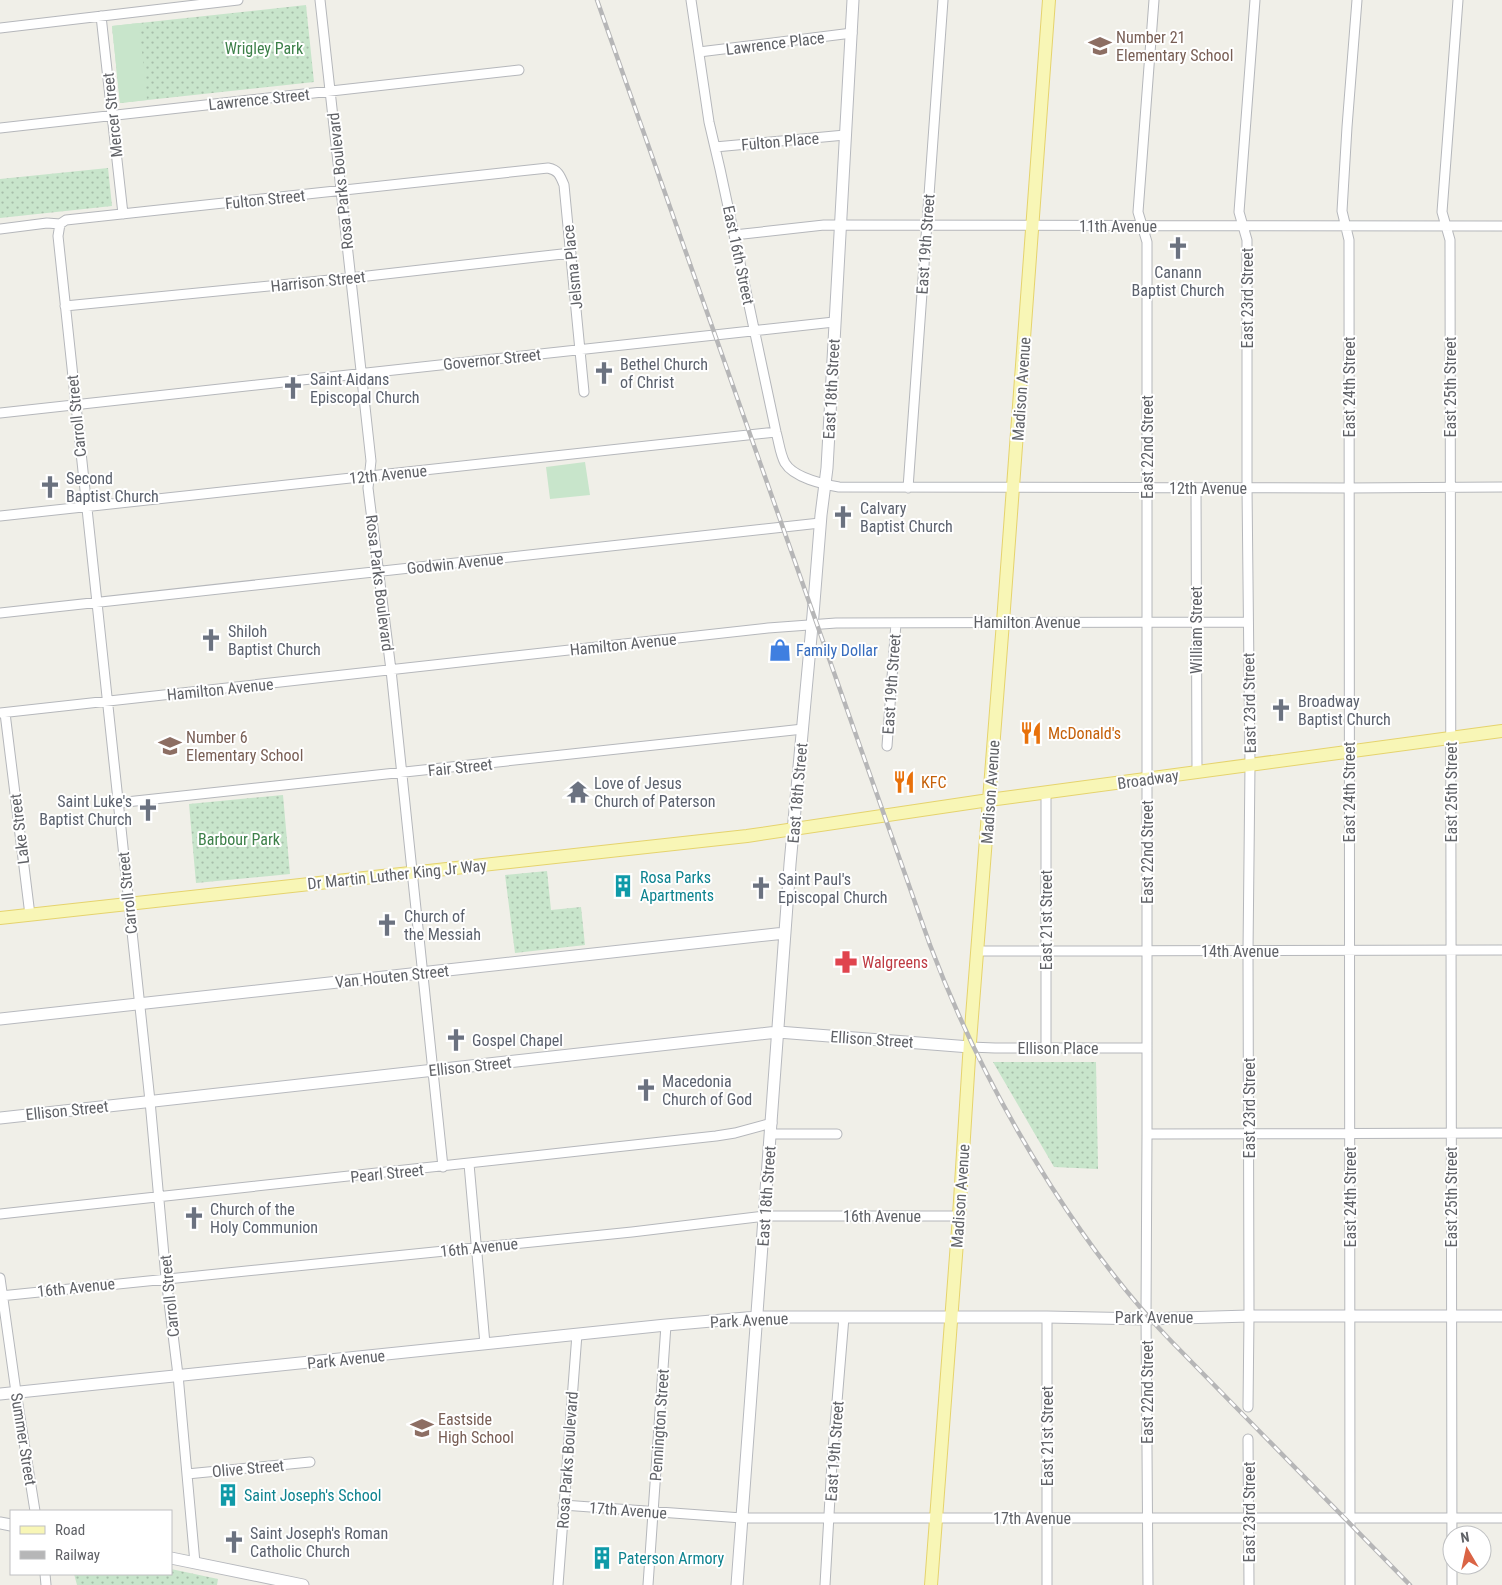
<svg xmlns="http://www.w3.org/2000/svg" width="1502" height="1585" viewBox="0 0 1502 1585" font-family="'Roboto Condensed',sans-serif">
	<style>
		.grass { fill: url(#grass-dots) }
		.pitch { fill: #c8e5cb }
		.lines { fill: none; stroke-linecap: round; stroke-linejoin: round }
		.street-casing { stroke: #b5b7bb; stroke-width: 11 }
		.secondary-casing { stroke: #b7b9be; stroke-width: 13 }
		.primary-casing { stroke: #e5d36d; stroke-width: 14 }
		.street { stroke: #fff; stroke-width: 9 }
		.secondary { stroke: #fff; stroke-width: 11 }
		.primary { stroke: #f8f6b6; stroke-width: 12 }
		.rail-casing { stroke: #b6b6b7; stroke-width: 4.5 }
		.rail { stroke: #fff; stroke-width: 2.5; stroke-dasharray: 8; stroke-linecap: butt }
		.labels { text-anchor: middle; stroke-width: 4; stroke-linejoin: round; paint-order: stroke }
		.education-label { font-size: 16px; fill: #785e54; stroke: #fff; text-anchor: start }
		.street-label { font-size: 16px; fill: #606267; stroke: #fff }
		.park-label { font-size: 16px; fill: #3d8049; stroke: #fff }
		.worship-label { font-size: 16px; fill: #5b616d; stroke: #fff; text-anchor: start }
		.shop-label { font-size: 16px; fill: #366cbe; stroke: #fff; text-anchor: start }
		.food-label { font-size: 16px; fill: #c56008; stroke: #fff; text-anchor: start }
		.culture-label { font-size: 16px; fill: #0d838f; stroke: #fff; text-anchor: start }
		.health-label { font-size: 16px; fill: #be3a42; stroke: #fff; text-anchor: start }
	</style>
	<defs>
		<pattern id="grass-dots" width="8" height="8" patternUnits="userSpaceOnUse" patternTransform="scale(1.25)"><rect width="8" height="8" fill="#c8e5cb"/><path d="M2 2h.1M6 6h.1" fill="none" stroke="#a6bda9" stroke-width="1.8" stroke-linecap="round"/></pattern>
	</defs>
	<rect width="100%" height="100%" fill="#f0efe8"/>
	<!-- grass -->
	<path class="grass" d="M306,5l8,77 -194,21 -8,-77z
		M108,168l4,38 -112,12v-39z
		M283,795l7,79 -94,9 -7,-79z
		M547,871l4,39 30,-3 4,38 -70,8 -10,-78z
		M993,1062h103l2,107 -44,-2z
		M171,1569l47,10 -1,6h-140l-3,-11h97z"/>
	<!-- pitch -->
	<path class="pitch" d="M139,23l8,77 -27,3 -8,-77z
		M585,462l5,33 -40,4 -4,-32z"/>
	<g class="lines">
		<defs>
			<path id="street" d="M320,0l51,461 -3,27 23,182 52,497
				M691,0l18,122 11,47 56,263c3,10 4,22 9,31 9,15 38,21 54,24l510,1 153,-1
				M101,16l22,198
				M0,28l238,-28
				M699,52l153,-19
				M0,128l519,-58
				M715,147l130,-12
				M60,224l-2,12 92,865 16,177 12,97 17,188
				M0,229l47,-6 13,1 6,-4 482,-52c10,2 12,7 16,17l20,207
				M734,235l90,-10 678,1
				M65,306l285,-28 221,-25
				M0,413l834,-91
				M908,488l35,-488
				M1196,488l1,284
				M0,516l776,-84
				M0,613l820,-90
				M0,713l768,-85 68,-5 412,-1
				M5,713l25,202
				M887,746l9,-123
				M117,803l686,-74
				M978,951l524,-1
				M970,1047l25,1h152
				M1046,1048v-256
				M771,1134h66
				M1147,1134l355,-1
				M469,1164l16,180
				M0,1214l716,-78 19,-3 37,-10
				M0,1278l16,114 19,119
				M0,1296l632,-64 133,-16h194
				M1248,1407l1,-91 -1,-365 2,-186 -3,-277v-248l-8,-28 16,-212
				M1248,1439l1,146
				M187,1474l123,-12
				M563,1505l179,13h760
				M45,1574l1,11
				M558,1585l19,-251
				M648,1585l18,-260
				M825,1585l7,-123 12,-145
				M1047,1585v-268
				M1148,1585l-2,-270 1,-181v-892l-9,-30 16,-212
				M1350,1585l-1,-1345 -7,-29 5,-84 10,-127
				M1452,1585l-2,-1345 -8,-28 16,-212"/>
			<path id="secondary" d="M0,1019l785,-86
				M0,1118l778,-86 192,15
				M0,1394l666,-69 91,-8h290l99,2 103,-3h253
				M0,1523l11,2
				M171,1558l132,27
				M737,1585l53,-721 23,-249 8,-100 6,-47 26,-468"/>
			<path id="primary" d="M0,918l747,-82 242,-36 513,-69
				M931,1585l28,-369 11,-174 33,-420 46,-622"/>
		</defs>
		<!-- street casing -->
		<use href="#street" class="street-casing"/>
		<!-- secondary casing -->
		<use href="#secondary" class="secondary-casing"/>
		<!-- primary casing -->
		<use href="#primary" class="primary-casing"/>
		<!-- street -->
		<use href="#street" class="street"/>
		<!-- secondary -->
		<use href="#secondary" class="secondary"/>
		<!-- primary -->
		<use href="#primary" class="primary"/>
		<defs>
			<path id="rail" d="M597,0l333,945c32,85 72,164 121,241 36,56 74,108 121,156l238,243"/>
		</defs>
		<!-- rail casing -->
		<use href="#rail" class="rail-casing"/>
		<!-- rail -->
		<use href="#rail" class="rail"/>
	</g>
	<!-- icons -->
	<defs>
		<symbol id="school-bare" viewBox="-9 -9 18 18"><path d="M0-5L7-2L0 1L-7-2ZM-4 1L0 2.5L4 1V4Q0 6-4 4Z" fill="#8d6e63" stroke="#fff" stroke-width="2.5" paint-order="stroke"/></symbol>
		<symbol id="church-bare" viewBox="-9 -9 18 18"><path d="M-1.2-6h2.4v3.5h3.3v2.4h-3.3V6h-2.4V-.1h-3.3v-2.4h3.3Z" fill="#6b7280" stroke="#fff" stroke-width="2.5" paint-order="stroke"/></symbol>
		<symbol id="shop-bare" viewBox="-9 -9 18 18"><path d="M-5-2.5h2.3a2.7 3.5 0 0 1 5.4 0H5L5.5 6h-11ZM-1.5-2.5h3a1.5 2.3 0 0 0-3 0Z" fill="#3f7fe0" stroke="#fff" stroke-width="2.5" paint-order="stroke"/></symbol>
		<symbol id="restaurant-bare" viewBox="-9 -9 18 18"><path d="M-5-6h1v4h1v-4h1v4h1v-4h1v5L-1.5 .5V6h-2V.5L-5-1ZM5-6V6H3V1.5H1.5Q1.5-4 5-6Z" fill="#e8710a" stroke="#fff" stroke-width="2.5" paint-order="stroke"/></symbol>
		<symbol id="temple-bare" viewBox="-9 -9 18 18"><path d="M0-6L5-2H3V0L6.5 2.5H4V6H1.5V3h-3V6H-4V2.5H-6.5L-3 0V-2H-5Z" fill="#6b7280" stroke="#fff" stroke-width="2.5" paint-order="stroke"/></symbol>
		<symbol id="building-bare" viewBox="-9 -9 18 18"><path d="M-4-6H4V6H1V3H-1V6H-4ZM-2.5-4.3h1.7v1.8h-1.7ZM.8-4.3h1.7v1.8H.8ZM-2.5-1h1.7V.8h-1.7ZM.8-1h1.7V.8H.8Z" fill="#0f9aa8" stroke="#fff" stroke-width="2.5" paint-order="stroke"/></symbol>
		<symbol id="pharmacy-bare" viewBox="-9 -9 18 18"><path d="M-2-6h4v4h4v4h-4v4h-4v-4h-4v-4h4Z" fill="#e0444e" stroke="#fff" stroke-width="2.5" paint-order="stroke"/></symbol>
	</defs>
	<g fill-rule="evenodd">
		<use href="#school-bare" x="1084" y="30" width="32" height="32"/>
		<use href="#church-bare" x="1162" y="232" width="32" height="32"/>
		<use href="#church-bare" x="588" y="357" width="32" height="32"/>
		<use href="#church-bare" x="277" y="372" width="32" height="32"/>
		<use href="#church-bare" x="34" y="471" width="32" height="32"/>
		<use href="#church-bare" x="827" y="501" width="32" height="32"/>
		<use href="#church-bare" x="195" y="624" width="32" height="32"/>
		<use href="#shop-bare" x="764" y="634" width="32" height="32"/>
		<use href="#church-bare" x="1265" y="694" width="32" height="32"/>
		<use href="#restaurant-bare" x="1015" y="717" width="32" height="32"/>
		<use href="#school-bare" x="154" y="730" width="32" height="32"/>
		<use href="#restaurant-bare" x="888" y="766" width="32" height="32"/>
		<use href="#temple-bare" x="562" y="776" width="32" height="32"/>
		<use href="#church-bare" x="132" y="794" width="32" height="32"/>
		<use href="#building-bare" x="607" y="870" width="32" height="32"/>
		<use href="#church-bare" x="745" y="872" width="32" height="32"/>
		<use href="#church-bare" x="371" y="909" width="32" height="32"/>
		<use href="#pharmacy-bare" x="830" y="946" width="32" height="32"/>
		<use href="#church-bare" x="440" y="1024" width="32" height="32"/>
		<use href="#church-bare" x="630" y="1074" width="32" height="32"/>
		<use href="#church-bare" x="178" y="1202" width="32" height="32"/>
		<use href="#school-bare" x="406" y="1412" width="32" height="32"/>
		<use href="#building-bare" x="212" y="1479" width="32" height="32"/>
		<use href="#church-bare" x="218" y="1526" width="32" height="32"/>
		<use href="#building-bare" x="586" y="1542" width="32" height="32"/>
	</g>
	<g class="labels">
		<!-- education labels -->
		<g class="education-label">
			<text x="1116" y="43">Number 21<tspan x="1116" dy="18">Elementary School</tspan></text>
			<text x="186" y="743">Number 6<tspan x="186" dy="18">Elementary School</tspan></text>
			<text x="438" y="1425">Eastside<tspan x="438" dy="18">High School</tspan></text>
		</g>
		<!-- street labels -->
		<g class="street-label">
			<text transform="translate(775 43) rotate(-7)" y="6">Lawrence Place</text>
			<text transform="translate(259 99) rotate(-6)" y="6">Lawrence Street</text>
			<text transform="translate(112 115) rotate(-96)" y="6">Mercer Street</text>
			<text transform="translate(780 141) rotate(-5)" y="6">Fulton Place</text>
			<text transform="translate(340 181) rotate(-96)" y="6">Rosa Parks Boulevard</text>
			<text transform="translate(265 199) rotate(-6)" y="6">Fulton Street</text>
			<text x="1118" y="232">11th Avenue</text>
			<text transform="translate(925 244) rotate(-86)" y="6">East 19th Street</text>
			<text transform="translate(739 255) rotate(78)" y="6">East 16th Street</text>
			<text transform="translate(572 267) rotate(-96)" y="6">Jelsma Place</text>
			<text transform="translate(318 281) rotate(-6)" y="6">Harrison Street</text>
			<text transform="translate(1247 298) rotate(-90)" y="6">East 23rd Street</text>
			<text transform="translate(492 359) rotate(-6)" y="6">Governor Street</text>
			<text transform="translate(1349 387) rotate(-90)" y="6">East 24th Street</text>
			<text transform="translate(1450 387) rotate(-90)" y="6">East 25th Street</text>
			<text transform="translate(831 389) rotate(-87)" y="6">East 18th Street</text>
			<text transform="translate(1021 389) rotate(-86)" y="6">Madison Avenue</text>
			<text transform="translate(76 416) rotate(-96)" y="6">Carroll Street</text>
			<text transform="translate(1147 447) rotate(-90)" y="6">East 22nd Street</text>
			<text transform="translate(388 474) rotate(-6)" y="6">12th Avenue</text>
			<text x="1208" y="494">12th Avenue</text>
			<text transform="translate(455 563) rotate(-6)" y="6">Godwin Avenue</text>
			<text transform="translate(380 583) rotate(83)" y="6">Rosa Parks Boulevard</text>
			<text x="1027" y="628">Hamilton Avenue</text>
			<text transform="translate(1196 630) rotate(-90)" y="6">William Street</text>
			<text transform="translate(623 644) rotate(-6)" y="6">Hamilton Avenue</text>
			<text transform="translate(891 684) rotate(-86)" y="6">East 19th Street</text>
			<text transform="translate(220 689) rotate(-6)" y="6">Hamilton Avenue</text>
			<text transform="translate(1249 703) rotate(-91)" y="6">East 23rd Street</text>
			<text transform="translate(460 767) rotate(-6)" y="6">Fair Street</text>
			<text transform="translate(1148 779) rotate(-8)" y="6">Broadway</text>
			<text transform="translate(990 792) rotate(-86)" y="6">Madison Avenue</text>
			<text transform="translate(1349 792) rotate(-90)" y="6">East 24th Street</text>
			<text transform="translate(1451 792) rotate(-90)" y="6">East 25th Street</text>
			<text transform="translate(797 793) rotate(-85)" y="6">East 18th Street</text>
			<text transform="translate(19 829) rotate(-97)" y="6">Lake Street</text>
			<text transform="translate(1147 852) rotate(-90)" y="6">East 22nd Street</text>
			<text transform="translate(397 874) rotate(-6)" y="6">Dr Martin Luther King Jr Way</text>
			<text transform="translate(127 893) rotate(-96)" y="6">Carroll Street</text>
			<text transform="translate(1046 920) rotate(-90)" y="6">East 21st Street</text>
			<text x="1240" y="957">14th Avenue</text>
			<text transform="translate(392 976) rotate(-6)" y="6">Van Houten Street</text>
			<text transform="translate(872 1039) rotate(4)" y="6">Ellison Street</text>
			<text x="1058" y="1054">Ellison Place</text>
			<text transform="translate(470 1066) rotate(-6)" y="6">Ellison Street</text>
			<text transform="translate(1249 1108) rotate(-90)" y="6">East 23rd Street</text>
			<text transform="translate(67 1110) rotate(-6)" y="6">Ellison Street</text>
			<text transform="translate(387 1173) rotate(-6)" y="6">Pearl Street</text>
			<text transform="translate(766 1196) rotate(-86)" y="6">East 18th Street</text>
			<text transform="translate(960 1196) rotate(-86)" y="6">Madison Avenue</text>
			<text transform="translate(1350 1197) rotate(-90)" y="6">East 24th Street</text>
			<text transform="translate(1451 1197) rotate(-90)" y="6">East 25th Street</text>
			<text x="882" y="1222">16th Avenue</text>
			<text transform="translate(479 1247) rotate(-6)" y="6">16th Avenue</text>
			<text transform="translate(76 1287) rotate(-6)" y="6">16th Avenue</text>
			<text transform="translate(169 1296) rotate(-96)" y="6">Carroll Street</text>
			<text x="1154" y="1323">Park Avenue</text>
			<text transform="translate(749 1320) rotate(-3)" y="6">Park Avenue</text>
			<text transform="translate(346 1359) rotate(-6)" y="6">Park Avenue</text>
			<text transform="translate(1147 1392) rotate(-90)" y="6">East 22nd Street</text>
			<text transform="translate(659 1425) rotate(-86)" y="6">Pennington Street</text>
			<text transform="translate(1047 1436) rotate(-90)" y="6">East 21st Street</text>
			<text transform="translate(24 1439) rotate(81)" y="6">Summer Street</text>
			<text transform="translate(834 1451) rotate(-86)" y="6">East 19th Street</text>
			<text transform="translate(567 1460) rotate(-86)" y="6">Rosa Parks Boulevard</text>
			<text transform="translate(248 1468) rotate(-5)" y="6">Olive Street</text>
			<text transform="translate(628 1510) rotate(4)" y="6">17th Avenue</text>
			<text transform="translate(1249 1512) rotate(-90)" y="6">East 23rd Street</text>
			<text x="1032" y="1524">17th Avenue</text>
		</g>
		<!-- park labels -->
		<g class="park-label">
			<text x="264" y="54">Wrigley Park</text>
			<text x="239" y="845">Barbour Park</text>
		</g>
		<!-- worship labels -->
		<g class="worship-label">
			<text x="1178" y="278" text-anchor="middle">Canann<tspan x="1178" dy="18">Baptist Church</tspan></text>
			<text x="620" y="370">Bethel Church<tspan x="620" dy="18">of Christ</tspan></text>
			<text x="310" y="385">Saint Aidans<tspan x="310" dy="18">Episcopal Church</tspan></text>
			<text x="66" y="484">Second<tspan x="66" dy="18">Baptist Church</tspan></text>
			<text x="860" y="514">Calvary<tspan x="860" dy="18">Baptist Church</tspan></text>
			<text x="228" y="637">Shiloh<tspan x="228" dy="18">Baptist Church</tspan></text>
			<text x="1298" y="707">Broadway<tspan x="1298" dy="18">Baptist Church</tspan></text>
			<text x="594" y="789">Love of Jesus<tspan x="594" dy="18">Church of Paterson</tspan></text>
			<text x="132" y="807" text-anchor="end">Saint Luke's<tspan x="132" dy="18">Baptist Church</tspan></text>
			<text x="778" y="885">Saint Paul's<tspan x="778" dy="18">Episcopal Church</tspan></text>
			<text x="404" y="922">Church of<tspan x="404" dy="18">the Messiah</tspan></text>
			<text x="472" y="1046">Gospel Chapel</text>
			<text x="662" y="1087">Macedonia<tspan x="662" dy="18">Church of God</tspan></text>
			<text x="210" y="1215">Church of the<tspan x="210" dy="18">Holy Communion</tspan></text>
			<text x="250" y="1539">Saint Joseph's Roman<tspan x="250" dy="18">Catholic Church</tspan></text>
		</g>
		<!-- shop labels -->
		<g class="shop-label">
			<text x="796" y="656">Family Dollar</text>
		</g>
		<!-- food labels -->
		<g class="food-label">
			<text x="1048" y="739">McDonald's</text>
			<text x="921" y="788">KFC</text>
		</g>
		<!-- culture labels -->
		<g class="culture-label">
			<text x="640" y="883">Rosa Parks<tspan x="640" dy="18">Apartments</tspan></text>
			<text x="244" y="1501">Saint Joseph's School</text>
			<text x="618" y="1564">Paterson Armory</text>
		</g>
		<!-- health labels -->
		<g class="health-label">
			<text x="862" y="968">Walgreens</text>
		</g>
	</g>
	<!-- legend -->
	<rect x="10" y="1510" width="162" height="65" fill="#ffffff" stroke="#bfc0c2"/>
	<rect x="20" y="1526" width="25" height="8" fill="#f8f6b6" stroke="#bfc0c2"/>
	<text x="55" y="1535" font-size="15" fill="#606267">Road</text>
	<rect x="20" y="1551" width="25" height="8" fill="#b6b6b7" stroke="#bfc0c2"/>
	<text x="55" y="1560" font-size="15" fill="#606267">Railway</text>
	<!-- north arrow -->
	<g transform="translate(1467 1550) rotate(351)"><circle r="24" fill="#ffffff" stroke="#bfc0c2"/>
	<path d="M0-4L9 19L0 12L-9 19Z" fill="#da6445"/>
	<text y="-8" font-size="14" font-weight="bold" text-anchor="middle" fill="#606267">N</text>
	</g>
</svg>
